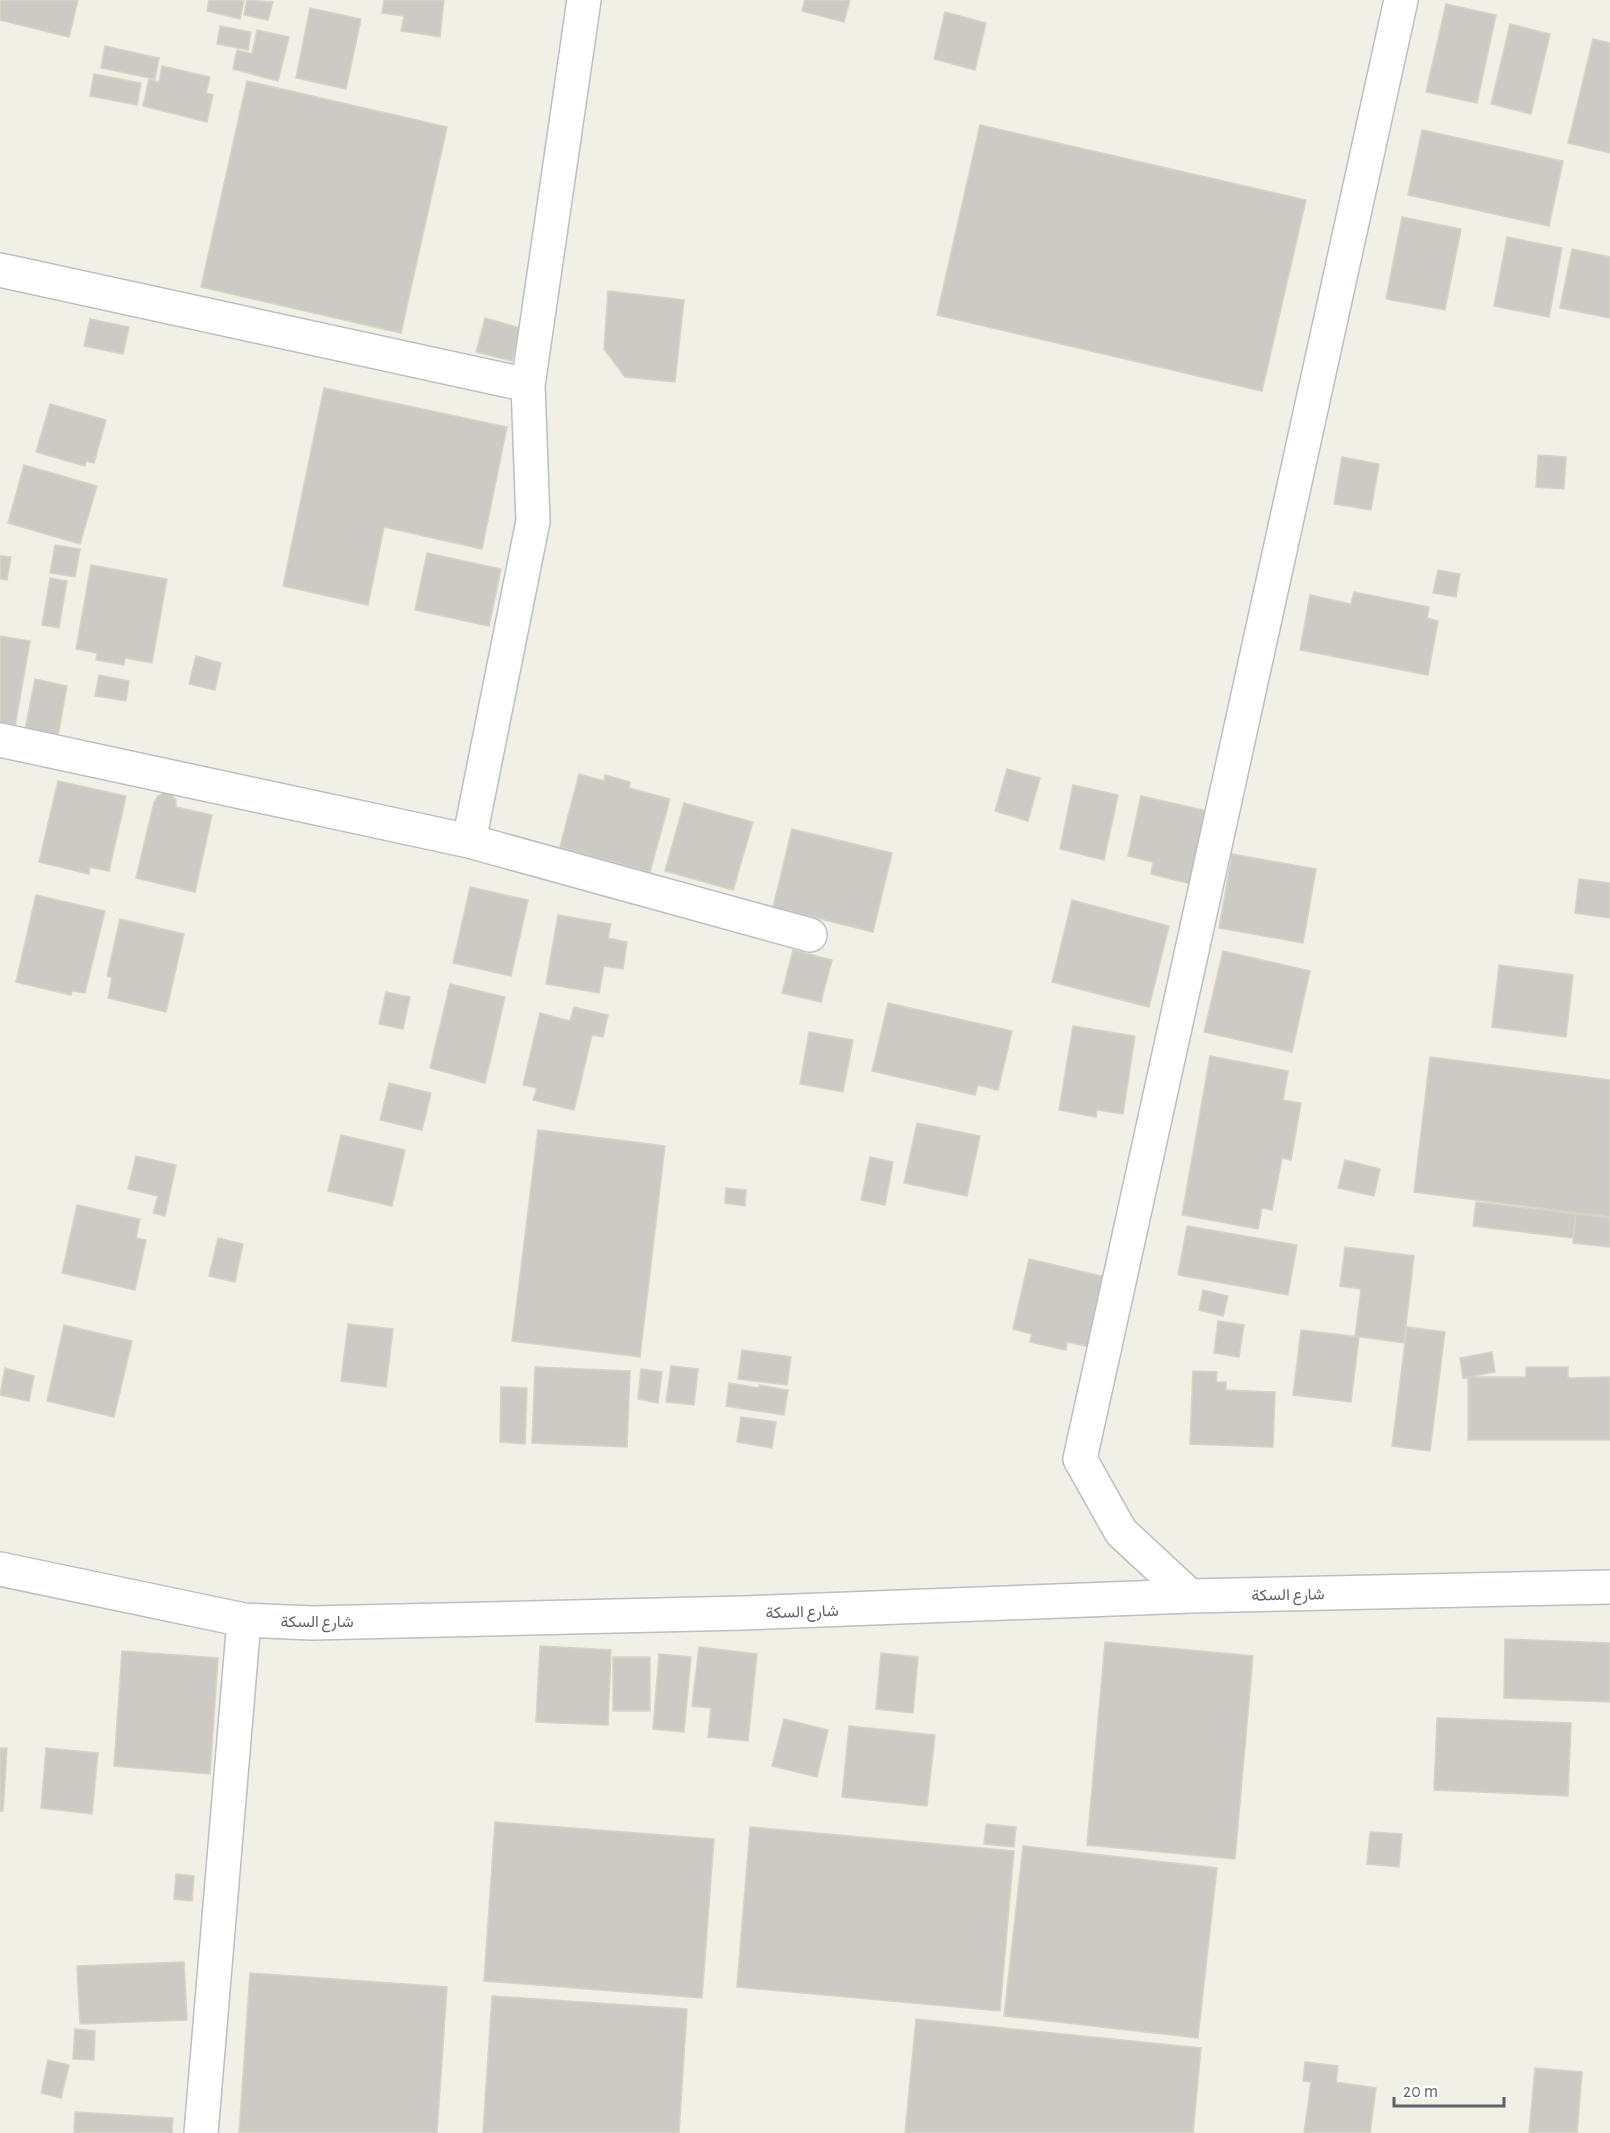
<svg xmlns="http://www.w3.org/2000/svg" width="1610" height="2133" viewBox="0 0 1610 2133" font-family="'Alegreya Sans',Vazirmatn,sans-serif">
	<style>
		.building { fill: #cccac4; stroke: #d6d3c5; stroke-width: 1.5 }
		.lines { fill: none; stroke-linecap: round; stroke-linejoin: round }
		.minor-casing { stroke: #bbbec3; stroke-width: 36 }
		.minor { stroke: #fff; stroke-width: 33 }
		.labels { text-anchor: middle; stroke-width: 4.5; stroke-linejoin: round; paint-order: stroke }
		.street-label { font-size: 16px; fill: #5e6268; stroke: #fff }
	</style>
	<rect width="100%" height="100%" fill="#f1f0e7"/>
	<!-- building -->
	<path class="building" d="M0,0h78l-9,37 -69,-17z
		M209,0h35l-4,19 -33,-8z
		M247,0l26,2 -5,18 -24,-5z
		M384,0h60l-4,37 -39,-6 3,-15 -22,-3z
		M805,0h45l-6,22 -42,-11z
		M1446,4l50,11 -19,88 -51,-11z
		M310,8l51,11 -15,70 -50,-11z
		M945,12l41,11 -11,47 -41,-11z
		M1510,24l40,10 -19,80 -40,-10z
		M220,26l31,6 -3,18 -31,-6z
		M257,30l32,7 -11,44 -45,-12 4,-19 15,4z
		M1593,39l17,4v110l-42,-10z
		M105,46l54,12 -4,21 -54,-11z
		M162,66l48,11 -4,16 7,2 -6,27 -64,-16 6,-27 10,3z
		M94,74l47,9 -4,22 -47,-9z
		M247,81l200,46 -46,206 -200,-46z
		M980,125l326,75 -44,191 -325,-76z
		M1422,130l141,31 -14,65 -141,-31z
		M1402,217l59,12 -16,81 -59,-11z
		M1507,237l55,11 -13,69 -55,-11z
		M1572,249l38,8v61l-50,-10z
		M608,291l76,9 -9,82 -50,-5 -21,-28z
		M485,318l35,10 -8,33 -36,-9z
		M90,319l39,8 -6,27 -39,-8z
		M324,388l183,39 -25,122 -98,-22 -16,78 -85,-19z
		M50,404l56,16 -12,43 -8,-2 -1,5 -49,-14z
		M1538,455l28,2 -2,32 -28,-2z
		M1342,457l37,7 -8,46 -37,-6z
		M24,465l73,21 -17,58 -72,-21z
		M55,545l25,4 -5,28 -25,-4z
		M427,553l74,16 -12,57 -74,-16z
		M0,556l11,1 -4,23 -7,-1z
		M91,565l76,14 -15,84 -27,-5 -1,7 -28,-5 1,-7 -21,-4z
		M1438,570l22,4 -4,23 -23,-4z
		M50,578l17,3 -8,47 -17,-3z
		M1354,592l75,15 -2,11 11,3 -10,54 -128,-25 10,-55 41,9z
		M0,636l30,5 -16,91 -14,-3z
		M196,656l25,7 -6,27 -26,-6z
		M99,675l30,6 -3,20 -31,-5z
		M35,679l32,7 -9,50 -33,-6z
		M1007,769l33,9 -12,43 -33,-10z
		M579,774l25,7 1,-6 25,7 -1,6 41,11 -20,73 -90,-25z
		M58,781l68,15 -17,75 -19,-4 -1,7 -50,-12z
		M1073,785l45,10 -14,65 -44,-11z
		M164,793l7,2 5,5v7l36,8 -17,77 -59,-14 18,-76 4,-6z
		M1141,796l71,16 -17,73 -44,-11 2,-12 -25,-6z
		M684,803l69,19 -20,68 -68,-19z
		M792,829l100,24 -19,79 -100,-25z
		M1232,854l84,15 -13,74 -84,-15z
		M1579,879l31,4v35l-35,-5z
		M470,887l58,13 -17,76 -58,-13z
		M36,895l69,16 -20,82 -13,-2 -1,4 -55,-13z
		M1072,900l97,26 -20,81 -97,-25z
		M558,915l53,9 -3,14 19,4 -4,27 -19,-3 -5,27 -53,-9z
		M120,919l64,15 -18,78 -58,-14 4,-20 -5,-2z
		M793,950l39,10 -11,42 -39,-9z
		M1223,951l87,20 -18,81 -88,-20z
		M1499,965l74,10 -7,62 -74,-10z
		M450,984l55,13 -20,86 -55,-15z
		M386,992l24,5 -7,32 -24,-5z
		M888,1003l124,28 -14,59 -20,-5 -3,10 -103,-24z
		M574,1007l34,8 -5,22 -11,-2 -18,75 -41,-10 4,-12 -14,-3 17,-72 30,8z
		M1073,1026l62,10 -12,78 -26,-4 -1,7 -37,-7z
		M809,1032l44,8 -10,52 -43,-8z
		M1210,1056l78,15 -5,29 18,3 -10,57 -9,-2 -10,52 -10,-2 -4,21 -76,-14z
		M1430,1057l180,23v137l-196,-25z
		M389,1083l42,10 -9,37 -42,-10z
		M917,1123l63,13 -13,60 -63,-13z
		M538,1130l127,16 -25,211 -128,-16z
		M341,1135l64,15 -13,56 -64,-15z
		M136,1156l40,9 -11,51 -12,-3 5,-17 -30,-7z
		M870,1157l23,5 -8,43 -24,-5z
		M1345,1160l35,9 -6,27 -36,-8z
		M726,1188l20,2 -1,16 -20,-3z
		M1476,1202l100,12 -3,24 -100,-12z
		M77,1205l63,14 -4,19 10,2 -11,50 -73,-17z
		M1576,1214l34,4v29l-37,-4z
		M1187,1226l110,19 -9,50 -110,-20z
		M218,1238l25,6 -8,38 -26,-6z
		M1345,1247l69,9 -10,87 -49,-7 6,-47 -21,-3z
		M1029,1259l77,18 -16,70 -23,-5 -1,8 -36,-8 2,-8 -19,-5z
		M1203,1290l25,6 -5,20 -24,-6z
		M1218,1321l26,4 -5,32 -25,-4z
		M348,1324l45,5 -7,58 -45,-6z
		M64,1325l68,16 -18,76 -67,-16z
		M1407,1327l38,5 -15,119 -38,-5z
		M1301,1330l58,7 -8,65 -58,-7z
		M742,1350l49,7 -4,28 -49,-6z
		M1492,1352l3,20 -32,6 -3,-20z
		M671,1366l27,3 -4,36 -28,-3z
		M535,1367l95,4 -3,76 -95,-4z
		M1526,1367h42v11l42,-1v63h-142v-63h58z
		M5,1368l29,8 -5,25 -29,-6z
		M641,1369l21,3 -4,31 -20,-4z
		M1193,1371l24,1 -1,10h10v8l49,2 -2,55 -83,-3z
		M729,1383l30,5v-3l29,5 -4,25 -58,-9z
		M501,1387l26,1 -2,56 -25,-2z
		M741,1417l35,5 -4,26 -35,-6z
		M1505,1639l105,4v59l-106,-4z
		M1105,1642l148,14 -18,203 -148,-14z
		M540,1646l71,4 -3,75 -72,-3z
		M699,1647l58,7 -9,87 -40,-4 3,-29 -19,-2z
		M122,1651l96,7 -8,116 -96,-8z
		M881,1653l37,4 -5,56 -37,-4z
		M659,1654l32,3 -7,75 -31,-3z
		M613,1657h37v54h-37z
		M1437,1718l134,5 -3,73 -134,-6z
		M784,1719l44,11 -11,47 -45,-11z
		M849,1726l86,9 -8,71 -85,-9z
		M0,1748h7l-4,63h-3z
		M46,1748l52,5 -6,61 -51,-6z
		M495,1822l219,17 -12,159 -218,-17z
		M986,1824l30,3 -2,20 -30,-3z
		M750,1827l264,24 -14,160 -263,-24z
		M1370,1832l32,2 -3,33 -32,-3z
		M1023,1846l194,22 -19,170 -194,-22z
		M176,1874l18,2 -2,25 -18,-2z
		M184,1962l3,58 -107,4 -3,-58z
		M250,1973l197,14 -10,146h-198z
		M492,1996l195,13 -8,124h-196z
		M916,2019l285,29 -8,85h-288z
		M75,2029l20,2 -1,29 -21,-1z
		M48,2060l21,5 -8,33 -20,-5z
		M1305,2062l33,4 -2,16 40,6 -6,45h-66l7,-51 -8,-1z
		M1535,2068l47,4 -5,61h-48z
		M75,2112l98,6 -1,15h-98z"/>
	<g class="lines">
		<defs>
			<path id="minor" d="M0,270l528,115
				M0,740l469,101 341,94
				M469,841l64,-320 -5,-136 56,-385
				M0,1569l244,51 68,3 431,-10 447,-17 420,-9
				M1190,1596l-69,-64 -41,-73 321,-1459
				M201,2133l43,-513"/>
		</defs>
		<!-- minor casing -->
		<use href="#minor" class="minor-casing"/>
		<!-- minor -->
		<use href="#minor" class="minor"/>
	</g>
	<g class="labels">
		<!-- street labels -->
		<g class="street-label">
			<text transform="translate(1288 1594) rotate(-1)" y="6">شارع السكة</text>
			<text transform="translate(802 1611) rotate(-2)" y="6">شارع السكة</text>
			<text x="317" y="1627">شارع السكة</text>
		</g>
	</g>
	<!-- scale -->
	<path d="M1394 2097v9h110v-9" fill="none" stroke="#5e6268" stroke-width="3"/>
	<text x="1403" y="2097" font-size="18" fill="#5e6268" stroke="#ffffff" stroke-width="4.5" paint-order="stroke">20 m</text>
</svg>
